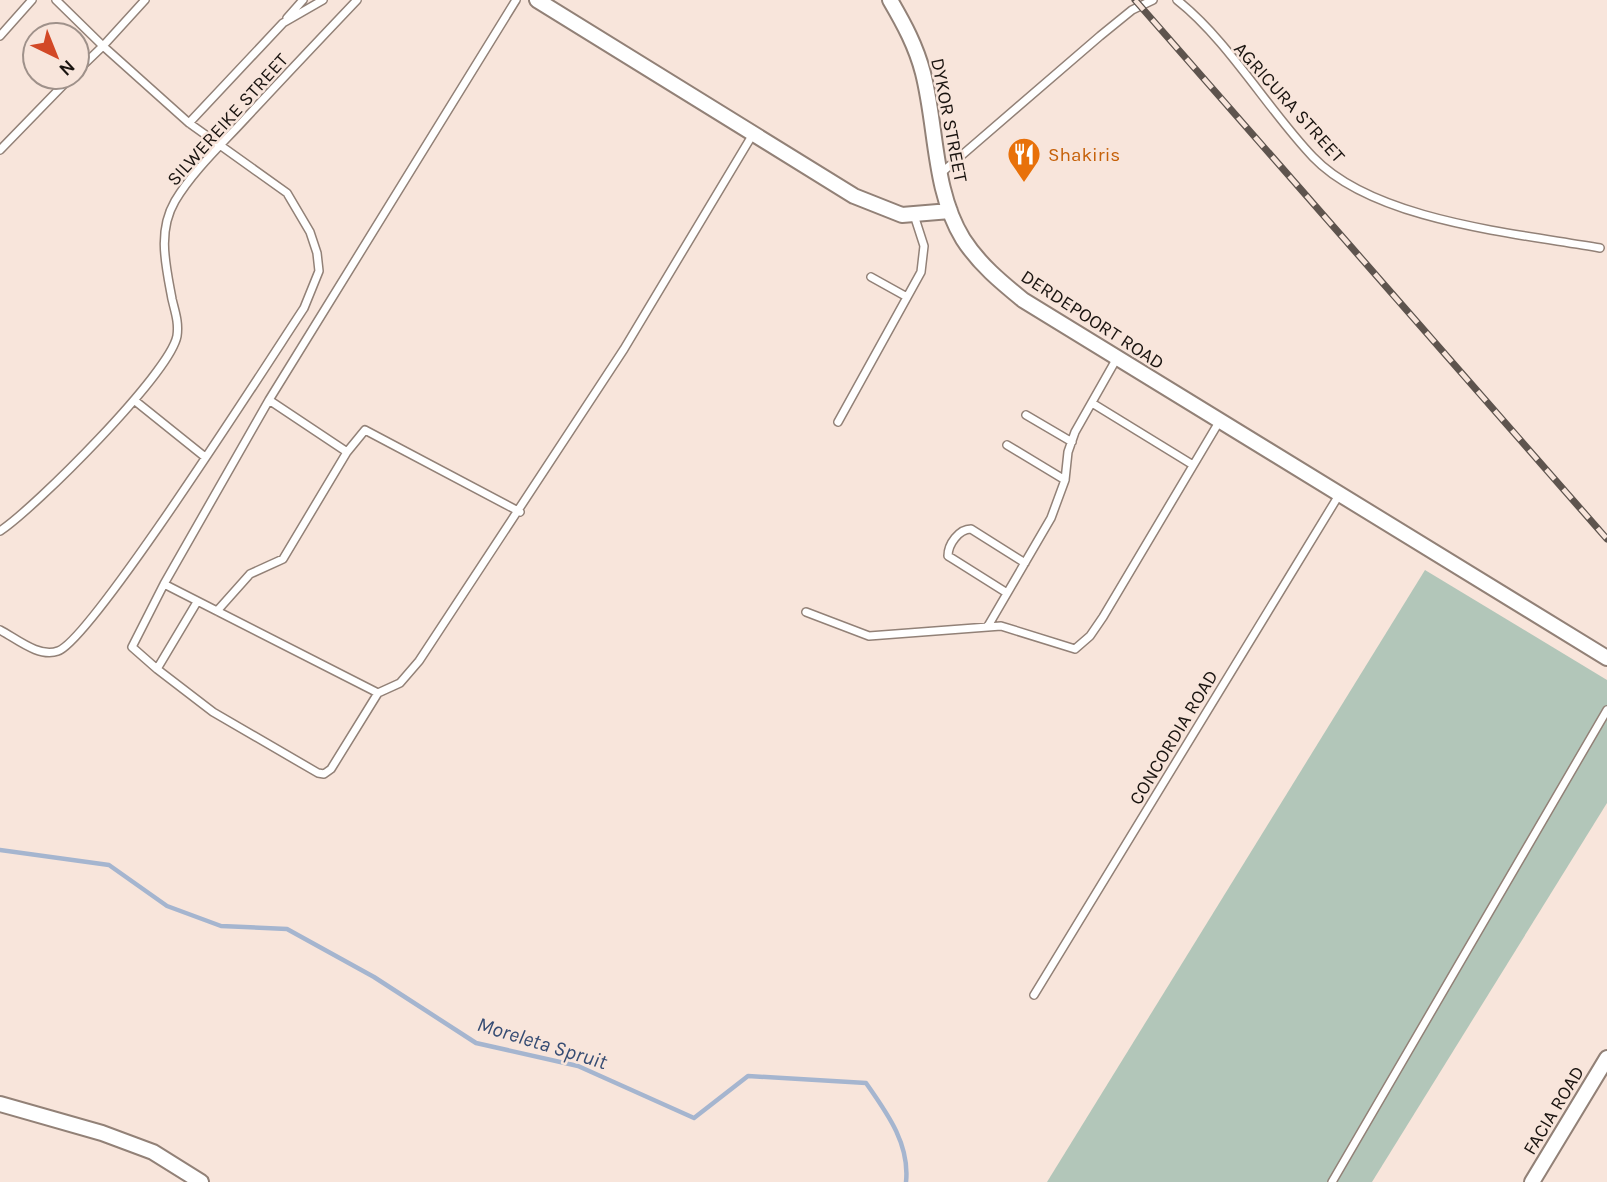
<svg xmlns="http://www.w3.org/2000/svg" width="1607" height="1182" viewBox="0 0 1607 1182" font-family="Karla,sans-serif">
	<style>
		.green { fill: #b2c6b9 }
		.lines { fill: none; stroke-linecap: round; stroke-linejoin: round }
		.stream { stroke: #a5b5cf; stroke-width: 4.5 }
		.service-casing { stroke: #928177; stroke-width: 10 }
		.minor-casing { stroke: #928177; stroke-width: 18 }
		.service { stroke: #fff; stroke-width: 7 }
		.minor { stroke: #fff; stroke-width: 14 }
		.rail-casing { stroke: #5e544e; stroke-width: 7 }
		.rail { stroke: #f8e5db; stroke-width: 4.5; stroke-dasharray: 13; stroke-linecap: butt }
		.labels { text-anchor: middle; stroke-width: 5; stroke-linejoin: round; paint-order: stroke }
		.street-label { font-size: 19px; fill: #1a1410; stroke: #f8e5db }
		.food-label { font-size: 19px; fill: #c56008; stroke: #f8e5db; text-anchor: start }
		.water-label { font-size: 21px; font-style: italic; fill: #364c73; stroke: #f8e5db }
	</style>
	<rect width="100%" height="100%" fill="#f8e5db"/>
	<!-- green -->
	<path class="green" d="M1425,570l182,110v123l-235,379h-325z"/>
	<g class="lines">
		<!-- stream -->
		<path class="stream" d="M0,850l109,15 58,41 54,20 66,3 87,48 102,66 102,23 116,52 54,-42 118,7c21,30 44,61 40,99"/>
		<defs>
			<path id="service" d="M56,0l47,46 42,-46
				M516,0l-247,400 -105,184 214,109 22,-10 19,-22 205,-312 129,-215
				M1177,0c51,40 91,110 136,157 61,64 202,76 287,91
				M287,18l16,-18
				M0,36l32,-36
				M189,123l94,-100 40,-23
				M0,150l71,-73
				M940,174l160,-138 32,-26 21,-10
				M871,277l36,20
				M134,400l71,57
				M269,400l78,52
				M1092,403l101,62
				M1026,415l46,27
				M838,422l83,-150 3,-26 -10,-31
				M1007,445l58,35
				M0,531c35,-23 170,-158 177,-195 2,-14 -2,-24 -5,-37 -6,-33 -15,-67 3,-98 18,-30 46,-56 69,-81 37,-40 75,-80 113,-120
				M1007,593l-54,-34 -5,-3c0,-12 11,-27 23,-27l54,34
				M197,602l-40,67 56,43 105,61 6,1 7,-5 47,-76
				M217,611l33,-37 33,-15 64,-107 18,-22 155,82
				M806,612l63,24 132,-10 74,23 15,-13 13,-19 116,-195
				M988,626l63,-108 14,-38 3,-28 7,-20 42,-74
				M0,630c17,9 39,28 58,21 33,-10 214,-295 246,-343l15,-37 -2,-18 -7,-21 -23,-39 -98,-70 -86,-77 -26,25
				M157,669l-25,-22 32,-63
				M1034,995l305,-500
				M1332,1182l275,-472"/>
			<path id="minor" d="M537,0l317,196 48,19 48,-4
				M890,0c14,24 26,46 33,73 14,55 10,117 40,166 16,25 38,43 60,61l584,358
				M0,1104l102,29 51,19 48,30
				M1532,1182l75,-124"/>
		</defs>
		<!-- service casing -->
		<use href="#service" class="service-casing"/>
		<!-- minor casing -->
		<use href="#minor" class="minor-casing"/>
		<!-- service -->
		<use href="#service" class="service"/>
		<!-- minor -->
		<use href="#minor" class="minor"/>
		<defs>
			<path id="rail" d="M1135,0l472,539"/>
		</defs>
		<!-- rail casing -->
		<use href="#rail" class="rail-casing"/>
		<!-- rail -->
		<use href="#rail" class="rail"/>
	</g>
	<!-- icons -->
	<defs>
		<symbol id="restaurant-pin" viewBox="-11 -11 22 30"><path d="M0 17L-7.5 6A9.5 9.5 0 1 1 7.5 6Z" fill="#e8710a" stroke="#f8e5db"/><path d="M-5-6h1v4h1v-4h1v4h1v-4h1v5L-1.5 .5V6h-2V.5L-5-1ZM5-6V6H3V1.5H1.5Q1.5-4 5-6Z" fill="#fff"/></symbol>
	</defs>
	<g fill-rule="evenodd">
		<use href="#restaurant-pin" x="1005" y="135" width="38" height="52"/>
	</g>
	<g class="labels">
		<!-- street labels -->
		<g class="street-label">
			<text transform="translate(1290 102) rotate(48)" y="7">AGRICURA STREET</text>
			<text transform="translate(227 119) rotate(-48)" y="7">SILWEREIKE STREET</text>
			<text transform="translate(950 120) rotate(79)" y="7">DYKOR STREET</text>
			<text transform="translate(1093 319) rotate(33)" y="7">DERDEPOORT ROAD</text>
			<text transform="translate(1173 737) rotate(-59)" y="7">CONCORDIA ROAD</text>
			<text transform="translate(1553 1110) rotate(-59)" y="7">FACIA ROAD</text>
		</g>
		<!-- food labels -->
		<g class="food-label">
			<text x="1048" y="161">Shakiris</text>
		</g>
		<!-- water labels -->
		<g class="water-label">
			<text transform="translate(542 1043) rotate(17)" y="7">Moreleta Spruit</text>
		</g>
	</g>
	<!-- north arrow -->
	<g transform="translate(56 56) rotate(137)"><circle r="33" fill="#f8e5db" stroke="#9f918a" stroke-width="2"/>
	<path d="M0-5L12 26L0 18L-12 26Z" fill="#d24826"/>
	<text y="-10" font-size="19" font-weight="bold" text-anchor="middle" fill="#1a1410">N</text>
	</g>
</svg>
